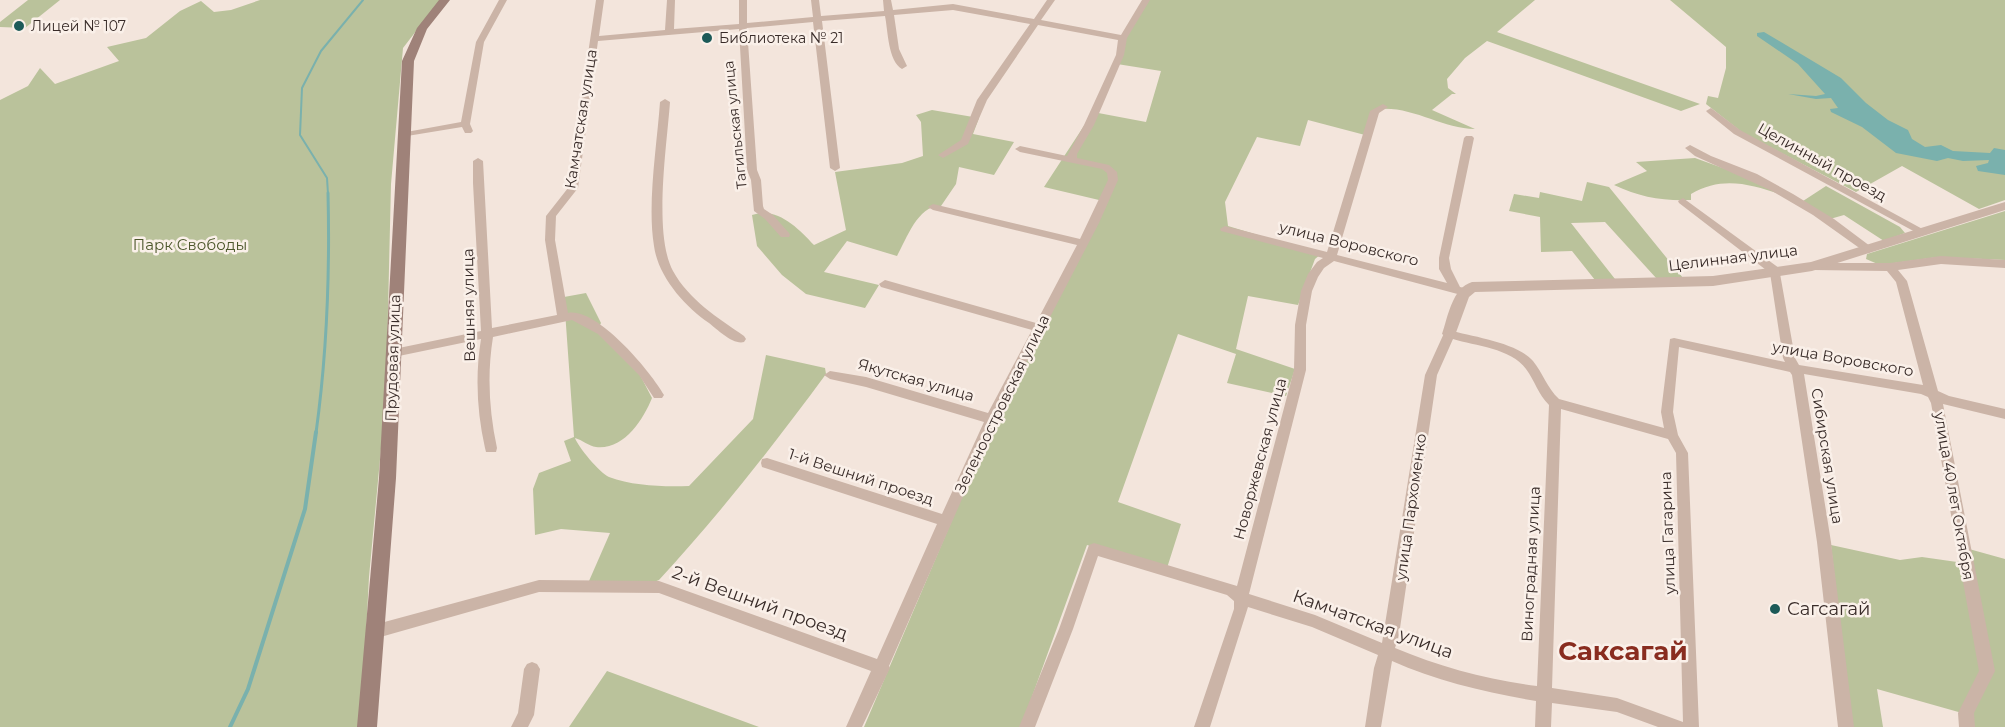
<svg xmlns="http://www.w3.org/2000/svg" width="2005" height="727" viewBox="0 0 2005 727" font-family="Montserrat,sans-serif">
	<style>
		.green { fill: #bac29b }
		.water { fill: #7ab1ad }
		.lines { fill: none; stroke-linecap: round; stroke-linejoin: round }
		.stream-far2 { stroke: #7ab1ad; stroke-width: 2 }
		.stream-far1 { stroke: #7ab1ad; stroke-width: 3 }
		.stream { stroke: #7ab1ad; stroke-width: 4 }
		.minor { fill: #cbb4a7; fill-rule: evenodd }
		.tertiary { fill: #cbb4a7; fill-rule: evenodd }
		.secondary { fill: #9f8279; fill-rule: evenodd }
		.poi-dot { fill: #1c5a58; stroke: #faf0e9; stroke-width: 2 }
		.labels { text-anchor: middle; stroke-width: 5; stroke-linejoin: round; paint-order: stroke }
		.far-poi-label { font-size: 14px; fill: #382b28; stroke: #faf0e9; text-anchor: start }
		.far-street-label { font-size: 14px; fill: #382b28; stroke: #faf0e9 }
		.street-label { font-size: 15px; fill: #382b28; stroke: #faf0e9 }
		.park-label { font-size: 15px; fill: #4c572b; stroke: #faf0e9 }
		.near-street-label { font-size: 18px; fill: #382b28; stroke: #faf0e9 }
		.near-poi-label { font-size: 18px; fill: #382b28; stroke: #faf0e9; text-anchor: start }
		.near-district-label { font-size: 26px; font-weight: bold; fill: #892c1f; stroke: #faf0e9 }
	</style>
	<rect width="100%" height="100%" fill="#f3e5dc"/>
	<!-- green -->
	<path class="green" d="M28,0h32l-35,28 -25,-1v-5z
		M260,0h180l-37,48 -12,136 -5,211 -17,182 -8,150h-361v-627l28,-14 12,-18 15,16 64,-23 -12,-14 39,-9 34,-27 21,-10 13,11 17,-2z
		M1148,0h387l-38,32 203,72 -19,7 -194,-70 -22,17 -18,21 1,9 8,6h-4l-20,16 43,19c-32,0 -61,-22 -94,-20l-16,26 -57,-15 -8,26 -43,-9 -32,65 3,24 93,28 -6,5 -17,46 -50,-9 -12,53 59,20 -9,27 -59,-13 9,-29 -58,-20 -60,168 63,22 -14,44 -80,-23 -66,182h-157l131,-308 110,-212 -6,-7 -55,-13 49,-75 53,10 15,-51 -44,-7 5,-24z
		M1670,0h335v200l-26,9 -77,-43 -46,26 -113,-59 -37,-29 2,-8 10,2 8,-30v-21z
		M932,110l47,8 -6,16 41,8 -20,33 -35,-8 -3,17 -15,22c-23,-1 -34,32 -44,50l-50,-15 -23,31 55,13 -14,23 -59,-14 -24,-19 -25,-29 -5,-31c25,-9 46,13 62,30l32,-15 -11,-58 67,-9 21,-7 -2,-34 -5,-7z
		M1695,158l61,22 26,15c-32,-11 -60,-19 -91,-1v6c-30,1 -51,-3 -77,-15l33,-14 -11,-9z
		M1587,182l22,5 74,91 -26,1 -52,-57 -34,1 44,56 -20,1 -23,-29 -31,1 -1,-35 -31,-6 5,-17 25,4 1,-6 42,9z
		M1826,186l74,41 5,6 -21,8 -40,-26 -14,4 -27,-18z
		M2005,211v49l-67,-3 -58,8 -14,-6 1,-5z
		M586,293l15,30 -4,8 42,42 13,25c-9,22 -28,52 -56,49 -7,-1 -14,-7 -21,-9 3,9 25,35 34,39 24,9 55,10 80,9l64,-67 13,-64 59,13 1,6c-53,72 -107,141 -167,206l-5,2 -65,-1 21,-48 -49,-4 -26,6 -2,-46 6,-16 32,-12 -7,-20 10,-4 -10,-140z
		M1831,545l69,15 22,-3 35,5 12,-13 36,10v168h-37l-6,-14 -85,-24 6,38h-32z
		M607,671l152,56h-190z"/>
	<!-- water -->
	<path class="water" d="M1764,32l77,46 25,25 22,17 20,10 4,9 13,8 16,-2 12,6 37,2 4,-5 11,2v25l-27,-4 -2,-5 12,-3 1,-3 -26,1 -15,-3 -11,3 -41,-8 -34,-26 -31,-15 -1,-3 8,-1 -7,-10 -15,1 -28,-5 28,2 9,-2 -27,-30 -41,-28v-3z"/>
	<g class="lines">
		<!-- stream-far2 -->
		<path class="stream-far2" d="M328,194l-1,-16 -27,-43 2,-47 19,-37 42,-51"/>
		<!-- stream-far1 -->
		<path class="stream-far1" d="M316,433c11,-80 14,-159 12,-240"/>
		<!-- stream -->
		<path class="stream" d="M230,727l18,-38 57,-180 11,-77"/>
		<!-- minor -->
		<path class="minor" d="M499,0h8l-23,42 -14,82 3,7 -2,2h-6l-3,-6 -61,10v-4l60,-11 15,-80z
			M596,0h8l-5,36 66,-6 2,-30h8l-1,29 65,-5v-24h8v23l66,-6 -2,-17h8l2,16 63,-5 -1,-11h8l2,10 60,-6 81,15 13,-19h8l-14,20 80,15 21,-35h8l-23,38 -3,17 -30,70 -17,29v4l32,7 8,7 1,8 -19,43 -102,196 -108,247 1,2 -28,59h-16l25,-56 -212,-78 -120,-1 -162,46 -5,-2 -2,-5 2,-5 5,-2 162,-44 120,1 218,78 60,-135 -175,-57 -1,-4 1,-4 5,-1 175,56 42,-92 -118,-35 -36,-8 -6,-4 6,-4 36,6 122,36 44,-83 -151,-43 -2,-3 6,-4 151,43 41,-78 -144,-35 -5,-3 5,-3 147,35 28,-59 -1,-7 -5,-4 -82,-17 -5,-3 5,-3 47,10 17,-31 32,-70 2,-15 -80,-15 -51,75 -19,44 -25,14 -5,-3 23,-15 16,-40 53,-76 -77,-14 -59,5 5,34 8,17 -5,3c-14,-8 -14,-38 -17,-53l-63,5 18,147 -5,3 -5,-3 -17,-146 -66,6 10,142 4,10 2,26 1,3 9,6 16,18 1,2 -1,2h-8l-16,-18 -11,-8 -3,-31 -4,-10 -8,-141 -141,12 -20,147 -22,28 -1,24 13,73c29,-6 83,59 96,82l-2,3h-8l-15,-23 -41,-41 -26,-14 -79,17c-6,37 -4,74 4,111l-1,4h-10l-1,-4c-8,-36 -10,-72 -4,-109l-87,18 -6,-4 6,-4 87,-18 -8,-148v-22l5,-3 5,3 9,167 65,-13 -12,-75 1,-24 22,-28z
			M665,99l5,3c-3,43 -17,132 3,169 16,29 45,47 71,65l2,3 -2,3c-11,3 -26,-12 -35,-19 -25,-17 -51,-47 -55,-77 -7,-42 3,-101 6,-144z
			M1383,104l5,3 -9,6 -42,142 110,28 -8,-14v-11l25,-120 2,-2h6l2,2 -25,120 2,11 9,18 9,2 2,3 -6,4 -131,-35 -10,7 -6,9 -6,14 -6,34v45l-57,224 66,21 67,28 43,-268 20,-44 4,-1c24,7 67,12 84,31 10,12 14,27 26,38l105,29 -3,-16 9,-73 4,-1 111,24 -2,-4 -13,-85 -91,-70 -1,-2 5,-3 96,70 16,90 4,7 124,20 -27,-103 -9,-11 -74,-1 -4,-1 -2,-3 2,-3h81l51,-7 64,4v8l-64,-4 -43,6 9,11 31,110 11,5 56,13v10l-62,-15 52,267 -21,42 1,14h-16l-1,-14 21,-42 -48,-268 -3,-6 -7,-3 -117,-20 27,168 23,185h-16l-21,-185 -25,-167 -2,-3 -111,-25 -6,65 5,23 10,18 11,274h-41l-41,-15 -65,-9 -1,24h-16l1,-26c-48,-8 -99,-20 -144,-40l-11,66h-16l9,-59 4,-13 -66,-28 -64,-20 -38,120h-16l40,-118v-8l-7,-6 -129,-39 -25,73 -38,98h-16l40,-98 30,-84 5,-2 143,43 57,-216 1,-45 6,-34 7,-17 9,-12 6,-4 -102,-27 -1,-2 5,-3 102,26 43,-141zM1453,339c22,7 58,9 73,30 9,12 12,25 23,36l-12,281c-48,-6 -97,-19 -142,-38l4,-13 38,-260zM1561,409l107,30 8,14 7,269 -66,-24 -65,-10z
			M1711,108l29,22 188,102 -5,3 -4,-1 -185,-100 -26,-21 -2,-2z
			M1690,145l21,11 46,18 36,20 41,25 40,30 -5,4 -4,-1 -52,-37 -41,-24 -77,-35 -10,-8z
			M532,662l5,2 3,5 -6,46 -6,12h-17l7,-14 6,-44 3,-5z"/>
		<!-- tertiary -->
		<path class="tertiary" d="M2005,202v8l-193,61 -99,15 -238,6 -6,5 -15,41 -5,1 -7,-5c6,-17 10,-46 30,-52l241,-6 98,-14z"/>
		<!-- secondary -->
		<path class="secondary" d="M439,0h11l-23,29 -13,32 -18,417 -19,249h-20l22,-249 23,-417 15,-33z"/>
	</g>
	<!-- markers -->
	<g class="poi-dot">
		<circle cx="19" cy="26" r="6"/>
		<circle cx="707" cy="38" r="6"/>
		<circle cx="1775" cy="609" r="6"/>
	</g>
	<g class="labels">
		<!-- far-poi labels -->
		<g class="far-poi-label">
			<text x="31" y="31">Лицей № 107</text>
			<text x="719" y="43">Библиотека № 21</text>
		</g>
		<!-- far-street labels -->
		<g class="far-street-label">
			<text transform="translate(735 125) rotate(-96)" y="5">Тагильская улица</text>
		</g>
		<!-- street labels -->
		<g class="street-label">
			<text transform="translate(581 119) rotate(-81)" y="5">Камчатская улица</text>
			<text transform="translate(1822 162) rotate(29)" y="5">Целинный проезд</text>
			<text transform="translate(1349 244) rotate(14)" y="5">улица Воровского</text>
			<text transform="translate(1733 258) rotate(-7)" y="5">Целинная улица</text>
			<text transform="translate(469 305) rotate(-91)" y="5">Вешняя улица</text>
			<text transform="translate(393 358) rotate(-88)" y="5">Прудовая улица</text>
			<text transform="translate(1843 359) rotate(10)" y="5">улица Воровского</text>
			<text transform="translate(916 380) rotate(16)" y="5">Якутская улица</text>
			<text transform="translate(1002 404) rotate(-64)" y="5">Зеленоостровская улица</text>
			<text transform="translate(1827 456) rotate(81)" y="5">Сибирская улица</text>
			<text transform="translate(1260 459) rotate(-75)" y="5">Новоржевская улица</text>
			<text transform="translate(861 477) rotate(18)" y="5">1-й Вешний проезд</text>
			<text transform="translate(1954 496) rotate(80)" y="5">улица 40 лет Октября</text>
			<text transform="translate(1411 507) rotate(-82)" y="5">улица Пархоменко</text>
			<text transform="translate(1668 533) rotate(-92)" y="5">улица Гагарина</text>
			<text transform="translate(1531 564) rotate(-87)" y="5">Виноградная улица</text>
		</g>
		<!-- park labels -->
		<g class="park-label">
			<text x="190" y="250">Парк Свободы</text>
		</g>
		<!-- near-street labels -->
		<g class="near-street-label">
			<text transform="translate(760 603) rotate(20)" y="6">2-й Вешний проезд</text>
			<text transform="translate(1373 624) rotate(20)" y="6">Камчатская улица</text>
		</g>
		<!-- near-poi labels -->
		<g class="near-poi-label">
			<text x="1787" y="615">Сагсагай</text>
		</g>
		<!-- near-district labels -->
		<g class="near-district-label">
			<text x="1623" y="660">Саксагай</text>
		</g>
	</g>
</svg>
